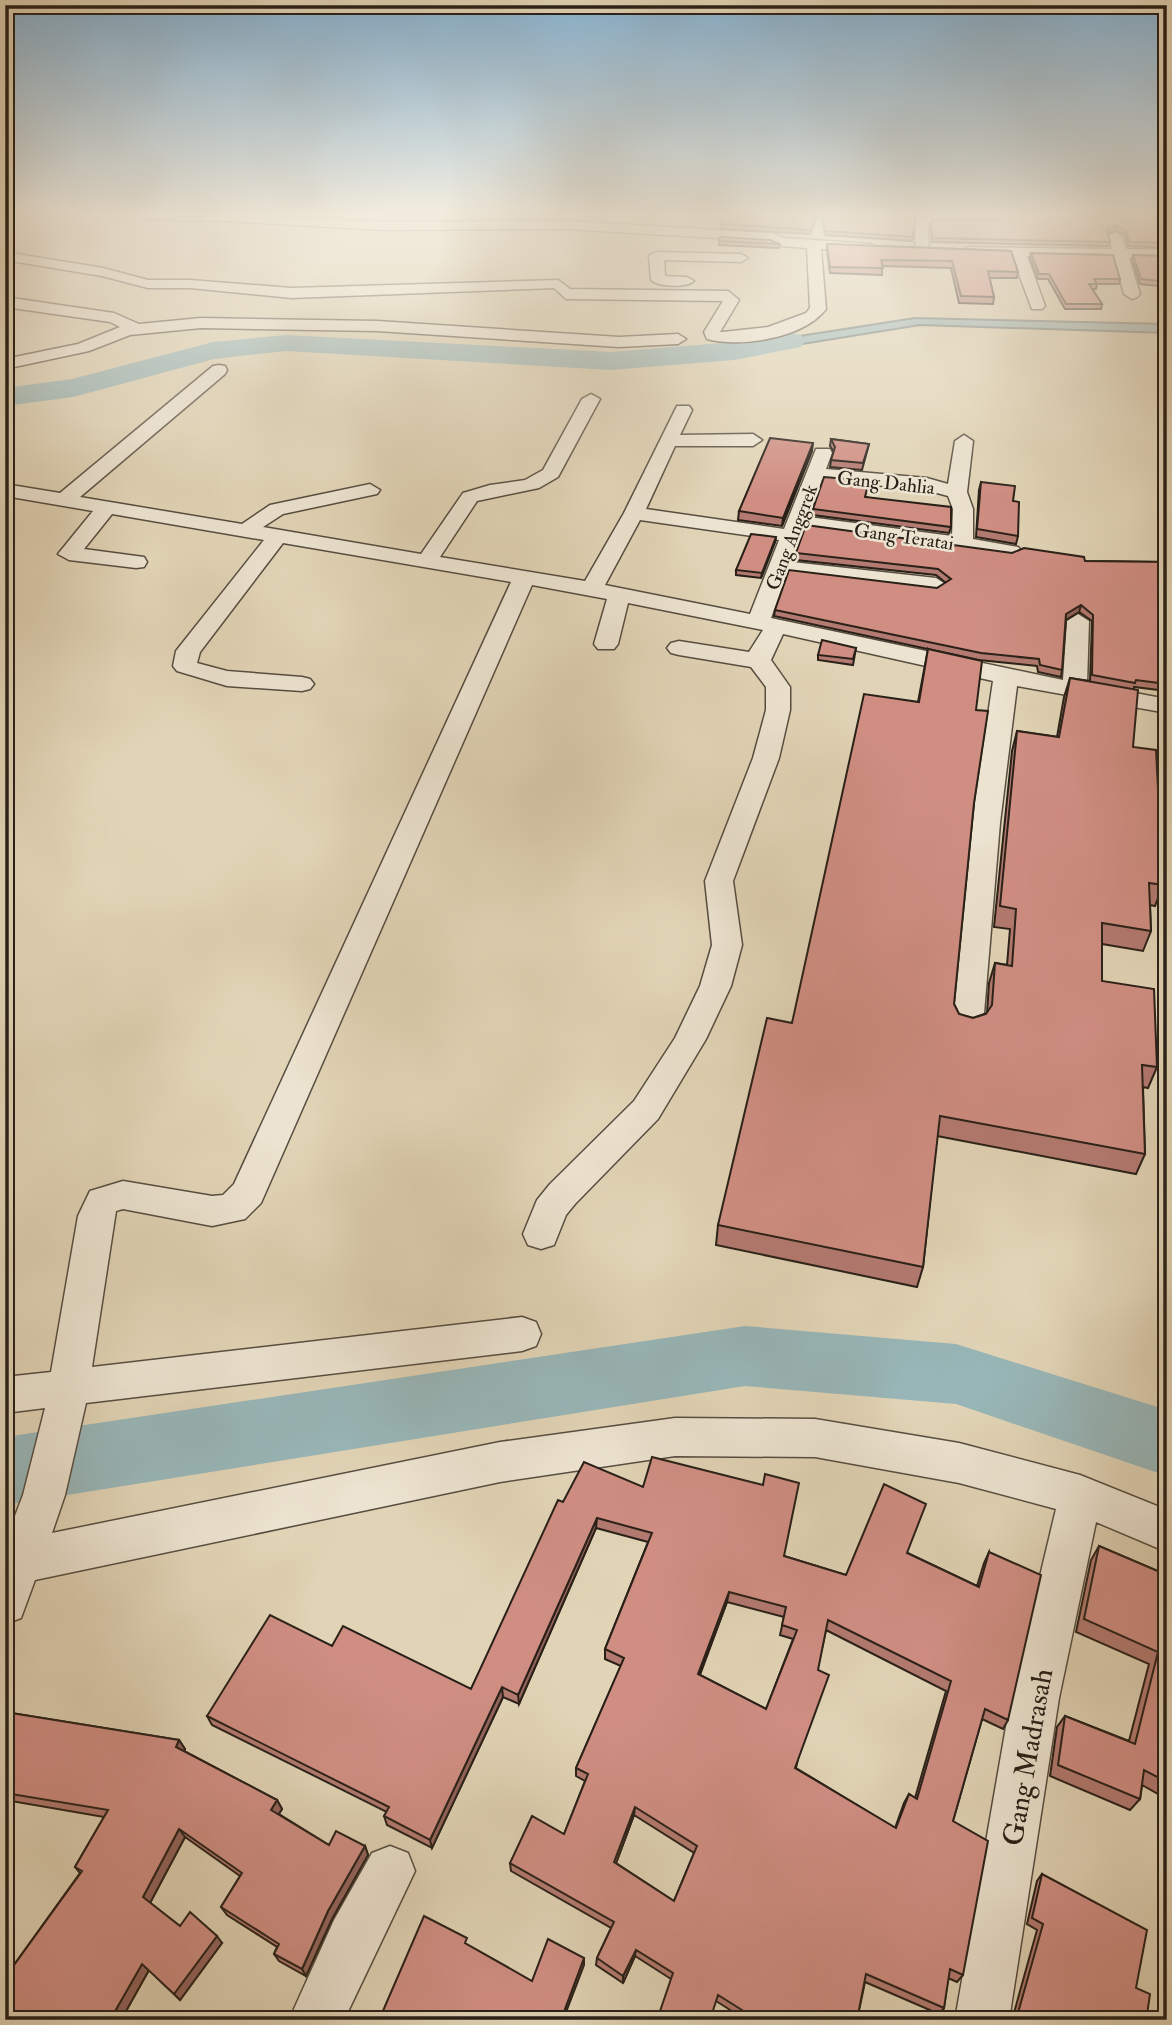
<svg xmlns="http://www.w3.org/2000/svg" width="1172" height="2025" viewBox="0 0 1172 2025" font-family="'IM FELL Double Pica',serif">
	<style>
		.water { fill: #98b6b8; stroke: #6c7a78; stroke-width: 2 }
		.lines { fill: none; stroke-linecap: round; stroke-linejoin: round }
		.river { fill: #98b6b8; fill-rule: evenodd }
		.minor-casing { stroke: #574d40; stroke-width: 3 }
		.minor { fill: #ece3d0; fill-rule: evenodd }
		.wall { fill: #b37a71; stroke: #292018; stroke-width: 2; fill-rule: evenodd }
		.shaded-wall { fill: #92635c; stroke: #292018; stroke-width: 2 }
		.building { fill: #d08e83; stroke: #292018; stroke-width: 2; fill-rule: evenodd }
		.labels { text-anchor: middle; stroke-width: 5; stroke-linejoin: round; paint-order: stroke }
		.far-street-label { font-size: 19px; fill: #292018; stroke: #ece3d0 }
		.near-street-label { font-size: 28px; fill: #292018; stroke: #ece3d0 }
	</style>
	<rect width="100%" height="100%" fill="#e1d4b6"/>
	<filter id="stains"><feTurbulence type="fractalNoise" baseFrequency=".00286" numOctaves="4"/><feColorMatrix values="0 0 0 0 .2 0 0 0 0 .09 0 0 0 0 .02 0 0 0 .5 -.17"/></filter>
	<radialGradient id="worn" r=".72"><stop offset=".6" stop-color="#630" stop-opacity="0"/><stop offset="1" stop-color="#630" stop-opacity=".3"/></radialGradient>
	<!-- water -->
	<path class="water" d="M915,318l252,6v9l-247,-8 -205,33 1,-7 26,-6z"/>
	<g class="lines">
		<!-- river -->
		<path class="river" d="M791,333l10,2 4,6 -4,6 -67,13 -123,10 -325,-19 -72,8 -141,38 -68,9v-18l67,-9 141,-37 73,-7 325,17 123,-10z
			M745,1326l211,18 211,66v66l-211,-72 -211,-18 -740,119v-68z"/>
		<defs>
			<path id="minor" d="M36,213h188l160,9 182,-1 207,12 11,5 87,6 7,4 -7,4 -50,-3 5,60c-22,29 -85,39 -119,30l-3,-7 19,-31 -157,-2 -12,-11 -262,10 -102,-10h-42l-46,-12 -97,-16v-8l98,16 45,12h42l102,8 266,-8 12,9 158,2 11,9 -19,32h3l45,-5 38,-14 4,-5 -3,-60 -26,-2 -11,-5 -204,-12 -182,1 -160,-9 -181,-4z
				M1156,213l11,1v29l-7,-4z
				M916,215h84l7,4 -7,4 -72,-1 1,27 -7,4 -7,-4z
				M1115,232l7,4 4,13 41,1v8h-38l11,36 -3,3 -5,2 -8,-5 -10,-37 -87,-1 18,50 -3,3h-10l-20,-53 -44,-1 -7,-4 7,-4 144,2 -4,-13z
				M656,252l85,2 7,4 -7,4 -77,-2 1,16 22,1 7,4c-8,7 -35,6 -43,-1l-2,-24z
				M5,297l109,16 25,11 62,-6 176,3 242,16 59,-3 8,5 -8,5 -59,3 -242,-16 -176,-3 -71,7 -41,16 -84,18v-10l73,-15 42,-17 -10,-5 -105,-15z
				M219,365l6,1 2,4 -2,4 -145,123 162,27 28,-19 100,-21 10,6 -3,4 -94,20 -20,13 158,27 42,-61 27,-8 35,-5 18,-10 39,-71 9,-5 9,5 -42,78 -19,11 -62,13 -37,56 145,24 39,-68 53,-107h12l3,4 -12,25 73,-1 9,6 -9,6h-78l-29,63 138,20 32,-80h14l2,4 -6,16 101,9 21,6 7,-43 9,-6 9,6 -6,51 6,17v30l45,8 4,4 -4,4 -7,2 -207,-29 -12,34 144,16 11,7 -11,7 -149,-18 -16,44 292,62 4,-59 11,-7 11,7 -2,63 80,15v14l-150,-27 -17,137 -17,202 -5,8 -11,3 -11,-3 -5,-8 21,-202 21,-142 -210,-47 -12,26 19,27v23l-11,48 -46,123 9,64 -11,41 -25,53 -48,80 -83,85 -9,11 -12,30 -13,4 -13,-4 -5,-11 14,-34 13,-16 84,-83 41,-63 25,-52 12,-41 -7,-64 48,-123 13,-48v-23l-15,-20 -72,-12 -8,-2 -4,-5 4,-5 8,-2 70,11 14,-22 -135,-27 -10,41 -4,5h-16l-4,-5 13,-45 -75,-14 -271,618 -16,16 -33,7 -89,-17 -7,2 -24,156 430,-50 14,5 5,12 -5,12 -14,5 -436,52 -21,92 -13,38 448,-91 175,-24 140,1 144,24 121,32 87,35v42l-71,-30 -37,176 -50,322h-54l56,-322 45,-189 -97,-26 -144,-26 -140,-1 -175,26 -465,98 -14,38 -16,6v-82l18,-47 22,-87 -40,5v-36l46,-5 27,-156 12,-25 33,-10 89,15 11,-1 11,-11 277,-602 -228,-39 -83,109 -3,11 30,8 75,6 8,2 4,5 -4,5 -8,2 -75,-5 -50,-15 -4,-5 3,-15 88,-111 -152,-26 -28,35 60,8 3,5 -3,5 -8,1 -67,-8 -11,-6 35,-43 -88,-15v-12l55,9 153,-127zM822,480l104,10 22,6 5,13 -1,27 -143,-19zM640,520l139,20 -29,74 -145,-29z
				M390,1846l18,7 7,18 -71,149h-55l45,-100 38,-67z"/>
		</defs>
		<!-- minor casing -->
		<use href="#minor" class="minor-casing"/>
		<!-- minor -->
		<use href="#minor" class="minor"/>
	</g>
	<!-- wall -->
	<path class="wall" d="M819,213l-9,21 -90,-5 1,-5z
		M822,213h94l-4,28 -87,-6z
		M1001,213h154l4,22 8,5v8l-39,-2 -3,-11 -9,-5 -8,4 2,8 -2,4 -176,-4 -1,-22 76,-1v-5z
		M720,237l60,7 -1,4 -60,-3z
		M827,244l184,7 7,21 -1,6h-28l5,19 -1,7 -34,-1 -8,-35 -69,-2v9l-52,-2 -3,-22z
		M1031,253l89,26 -1,5h-22l-1,5h-4l10,15 -1,5h-36l-17,-30h-10l-8,-21z
		M1133,255l34,1v31l-27,-3 -8,-24z
		M831,439l38,5 -7,26 -32,-3 1,-7 3,-8 -4,-6z
		M812,451l-30,75 -44,-6 1,-9z
		M981,482l32,19 5,35 -2,8 -40,-7 3,-47z
		M866,497l85,30 -2,6 -136,-18v-6z
		M775,542l-14,36 -25,-3v-5z
		M796,553h216l73,8 82,1v129l-33,-4 -1,60 30,138 -8,21 -5,-1 1,26 -8,20 -41,-7v37l55,86 -9,21 -5,-1 2,67 -9,20 -199,-38 -14,131 -6,20 -201,-42 2,-20 74,-202 126,-321 10,-53 48,61 -2,93 -20,201 5,10 14,4 14,-5 2,-30 6,-20 12,2 3,-36 -16,-2 18,-176 5,-20 40,6 7,-40 6,-19 20,3 2,-60 -13,-9 -13,8 -4,50 -1,7 -23,-5 -1,-6 -58,-6 -205,-44 1,-6 162,-22 9,-5 -10,-8 -140,-15z
		M856,648l-3,17 -35,-5v-5z
		M563,1502l221,54 62,19 62,-22 69,33 7,-23 5,-11 19,168 -5,9 -21,-10 -29,102 10,154 -6,7 -9,-4 -4,30 -5,6 -74,-32 -8,38h-111l-30,-19 -45,-22 -36,-23 -12,27 -27,-18 1,-7 14,-30 -100,-57 -1,-8 54,-29 21,-53 -9,-5v-8l45,-102 -16,-7v-10l43,-107 -52,-14 -77,176 -16,-7 -71,151 -45,-23 -3,-9 3,-4 -175,-87 -5,-9 125,-70 139,43zM727,1602l57,15 -4,18 13,4 -27,70 -66,-34zM826,1630l120,61 -31,107 -6,-4 -5,9 -9,25 -99,-60zM634,1815l60,38 -20,48 -58,-38z
		M1099,1546l68,29v224l-25,-14 -2,14 -10,11 -80,-34 7,-49 8,-11 64,25 20,-77 -73,-32 15,-72z
		M5,1712l174,28 6,9 -1,2 93,49 5,9 -3,5 50,31 36,1 3,9 -36,64 -26,57 -27,-15 -5,-7 3,-7 -50,-32 -6,-8 19,-31 -55,-39 -35,66 30,23 42,17 -42,57 -31,-30 -28,50h-116l9,-55 66,-92 -5,-6 29,-50 -99,-17z
		M1042,1874l94,114 11,27 9,5h-144l25,-90 -10,-6 10,-43z"/>
	<!-- shaded-wall -->
	<path class="shaded-wall" d="M1117,225l-1,5 -10,5 1,-5z
		M813,443l-1,8 -30,75 1,-8z
		M776,537l-1,5 -14,36 1,-5z
		M1081,605l-2,7 -15,9 2,-7z
		M597,1518l-1,10 -77,176 -1,-9z
		M729,1592l-2,10 -31,82 2,-10z
		M502,1687l1,10 -71,151 -2,-8z
		M179,1740l6,9 -4,7 -5,-9z
		M277,1800l5,9 -6,9 -5,-8z
		M635,1807l-1,8 -20,54v-7z
		M179,1829l6,8 -36,68 -6,-8z
		M365,1846l3,9 -36,64 -26,57 -4,-7 26,-58z
		M217,1936l5,7 -42,57 -6,-6z
		M636,1950l-1,6 -12,27v-7z
		M584,1958v7l-19,50v-6z
		M142,1964l7,6 -28,50h-11z"/>
	<!-- building -->
	<path class="building" d="M725,213h93l-7,17 -90,-6z
		M823,213h93l-3,24 -88,-6z
		M1008,213h147l4,22 8,5v3l-38,-1 -3,-11 -9,-6 -10,5 3,12 -178,-4 -1,-18 77,-1z
		M720,237l50,3 10,4 -61,-3z
		M827,244l184,7 7,21 -30,-1 6,26 -33,-1 -9,-35 -71,-1 2,8 -53,-1z
		M1031,253l82,2 7,24h-26l3,5h-8l13,20h-36l-17,-30h-10z
		M1133,255l34,1v26l-26,-3z
		M770,438l43,5 -30,75 -44,-7z
		M831,439l38,5 -6,19 -32,-3 4,-13z
		M824,477l45,4 -4,16 86,10v20l-138,-18z
		M981,482l34,4 -2,15 6,1 -1,34 -41,-7z
		M806,525l206,28 12,-5 60,9 1,4 82,1v122l-31,-4 -1,3 -43,-8 1,-60 -12,-10 -15,9 -4,56 -22,-5 -1,-6 -58,-6 -206,-43 14,-40 148,18 14,-9 -13,-10 -142,-16z
		M751,534l25,3 -14,36 -26,-3z
		M822,640l34,8 -3,11 -35,-4z
		M928,649l54,12 -6,49 12,1 -14,92 -20,201 5,10 14,4 13,-4 6,-9 3,-42 17,3 4,-57 -16,-3 17,-175 42,6 11,-59 68,12 -5,57 23,3 7,135 -14,-2 2,48 -49,-8v58l52,8 3,78 -15,-2 3,89 -205,-38 -17,151 -205,-42 49,-207 25,5 72,-329 55,8z
		M652,1457l111,28 2,-11 34,9 -15,73 62,19 38,-91 42,20 -19,49 72,34 10,-35 52,23 -33,145 -23,-11 -32,112 35,20 -25,134 -13,-6 -6,39 -78,-34 -9,46h-99l-40,-25 -8,25h-53l16,-47 -37,-23 -13,26 -26,-18 17,-36 -104,-59 22,-47 32,18 24,-60 -12,-6 48,-110 -19,-9 47,-116 -55,-15 -79,177 -16,-8 -72,153 -46,-24 5,-9 -182,-91 63,-101 62,31 11,-20 128,63 87,-189 5,2 21,-40 59,25zM729,1592l57,15 -4,18 15,5 -31,79 -68,-35zM828,1620l123,61 -34,118 -8,-5 -13,34 -101,-60 34,-93 -11,-5zM635,1807l62,39 -23,55 -60,-39z
		M1099,1546l68,29v207l-23,-12 -4,29 -82,-34 7,-49 70,28 23,-92 -74,-33z
		M5,1712l174,28 -3,7 101,53 -6,10 58,35 7,-14 29,15 -37,65 -26,58 -28,-15 5,-10 -58,-37 21,-34 -63,-44 -36,68 37,29 10,-14 27,24 -43,58 -32,-30 -32,56h-105v-58l9,3 68,-94 -7,-4 33,-57 -103,-17z
		M1042,1874l105,56 -11,58 14,6 -3,21 9,5h-140l27,-96 -11,-6z
		M424,1916l43,22 -2,5 67,38 16,-42 36,19 -19,51 17,11h-203z"/>
	<!-- sky -->
	<linearGradient id="sky" x2="0" y2="1"><stop stop-color="#88b5d5"/><stop offset="0.43" stop-color="#f2ecde"/><stop offset="1" stop-color="#f2ecde" stop-opacity="0"/></linearGradient>
	<rect width="1172" height="496" fill="url(#sky)"/>
	<g class="labels">
		<!-- far-street labels -->
		<g class="far-street-label">
			<text transform="translate(886 482) rotate(6)" y="7">Gang Dahlia</text>
			<text transform="translate(904 536) rotate(8)" y="7">Gang Teratai</text>
			<text transform="translate(791 537) rotate(-69)" y="7">Gang Anggrek</text>
		</g>
		<!-- near-street labels -->
		<g class="near-street-label">
			<text transform="translate(1027 1757) rotate(-80)" y="10">Gang Madrasah</text>
		</g>
	</g>
	<!-- margin -->
	<rect width="1172" height="2025" fill="none" stroke="#e1d4b6" stroke-width="28"/>
	<rect x="7" y="7" width="1158" height="2011" fill="none" stroke="#292018" stroke-width="3.5"/>
	<rect x="14" y="14" width="1144" height="1997" fill="none" stroke="#292018" stroke-width="2"/>
	<rect width="100%" height="100%" filter="url(#stains)"/>
	<rect width="100%" height="100%" fill="url(#worn)"/>
</svg>
